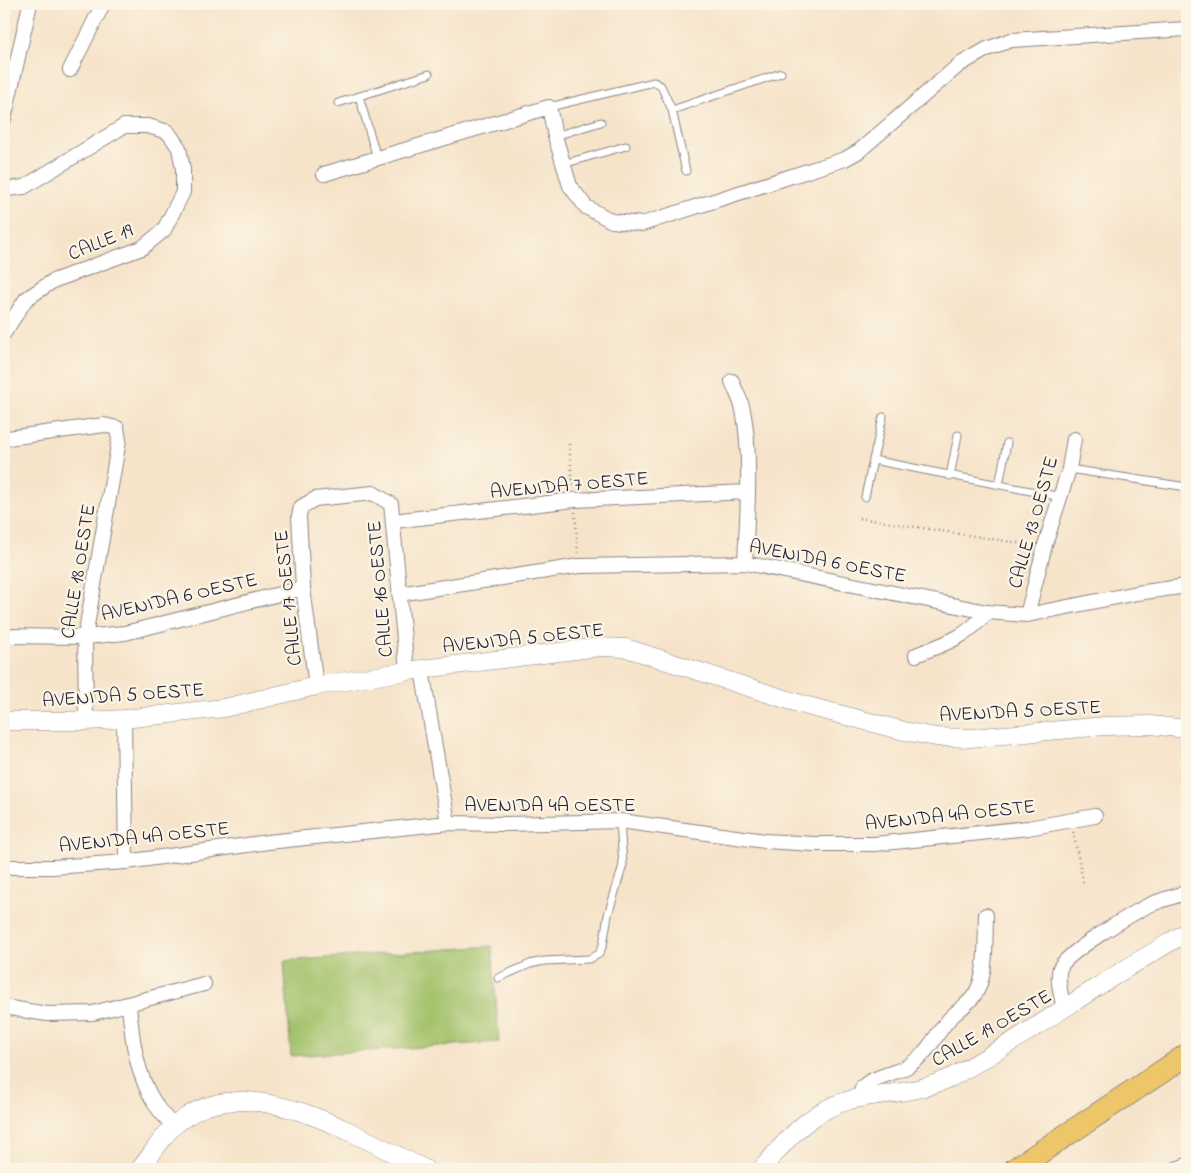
<svg xmlns="http://www.w3.org/2000/svg" width="1191" height="1173" viewBox="0 0 1191 1173" font-family="'Indie Flower',sans-serif">
	<style>
		.green { fill: #a1c169; stroke: #627252 }
		.lines { fill: none; stroke-linecap: round; stroke-linejoin: round }
		.service-casing { stroke: #8c8382; stroke-width: 9 }
		.minor-casing { stroke: #8c8382; stroke-width: 16 }
		.tertiary-casing { stroke: #8c8382; stroke-width: 19 }
		.primary-casing { stroke: #8c8382; stroke-width: 24 }
		.path { stroke: #8c8382; stroke-width: 2.5; stroke-dasharray: 1 4; stroke-linecap: butt }
		.service { stroke: #fff; stroke-width: 7 }
		.minor { stroke: #fff; stroke-width: 14 }
		.tertiary { stroke: #fff; stroke-width: 18 }
		.primary { stroke: #ecc669; stroke-width: 22 }
		.labels { text-anchor: middle; stroke-width: 4.5; stroke-linejoin: round; paint-order: stroke }
		.street-label { font-size: 20px; fill: #22223b; stroke: #fcf5e5 }
	</style>
	<rect width="100%" height="100%" fill="#fcf5e5"/>
	<filter id="ink" filterUnits="userSpaceOnUse"><feTurbulence type="fractalNoise" baseFrequency=".02" numOctaves="2"/><feDisplacementMap in="SourceGraphic" scale="10" xChannelSelector="R" yChannelSelector="G"/><feConvolveMatrix kernelMatrix="1 2 1 2 8 2 1 2 1" color-interpolation-filters="sRGB"/></filter>
	<filter id="wash" filterUnits="userSpaceOnUse"><feTurbulence type="fractalNoise" baseFrequency=".0096" numOctaves="4" result="noise"/><feDisplacementMap in="SourceGraphic" scale="20" xChannelSelector="R" yChannelSelector="G"/><feGaussianBlur stdDeviation="1.12" result="paint"/><feColorMatrix in="noise" values="0 0 0 0 0 0 0 0 0 0 0 0 0 0 0 0 0 1.4 0 .05"/><feComposite in="paint" operator="in"/></filter>
	<g filter="url(#wash)">
		<rect width="100%" height="100%" fill="#f6e4ca"/>
		<!-- green -->
		<path class="green" d="M492,946l7,96 -208,14 -7,-95z"/>
	</g>
	<g filter="url(#ink)">
		<g class="lines">
			<defs>
				<path id="service" d="M359,96l18,62
					M338,103l91,-29
					M549,107l105,-25 7,4 11,24 14,61
					M672,110l109,-37
					M555,136l46,-14
					M563,164l63,-18
					M873,460l10,-43
					M1069,469l118,18
					M950,476l8,-41
					M999,485l8,-42
					M865,497l8,-37 188,37
					M498,978l32,-14 14,-3 45,-2 10,-5 4,-9 5,-30 15,-50 -3,-44"/>
				<path id="minor" d="M70,70l33,-66
					M4,119l26,-115
					M324,174l225,-67 6,29 15,50 16,21 26,14 30,3 203,-65 14,-8 100,-86 28,-16 24,-9 176,-11
					M4,185l4,4 16,-2 100,-61h24l20,6 11,16 4,21v23l-19,38 -22,18 -89,33 -27,18 -22,34
					M732,381c3,9 9,19 11,29 9,46 4,105 2,153
					M4,440l4,-2 96,-13 13,3 2,12 -34,197 1,84
					M393,521l181,-21 174,-8
					M399,594l180,-28 166,-3 242,49 40,3 110,-22 50,-7
					M1027,615l18,-70 24,-76 5,-30
					M4,636l81,1 40,-4 178,-45
					M916,655c30,-12 50,-17 71,-43
					M422,670l26,153
					M316,686l-13,-98 -4,-72 2,-9 14,-8 58,-6 18,11 16,167
					M124,719l2,143
					M4,867h49l73,-5 142,-20 180,-19 59,1 113,-3 145,20 49,3h61l153,-16 67,-12
					M129,1005c3,34 7,70 27,100 4,8 12,14 17,21
					M4,1007l43,7 46,-1 111,-29
					M1064,1010c-2,-12 -8,-31 -4,-42 6,-15 70,-53 87,-62 13,-6 27,-9 40,-14
					M859,1098c1,-3 2,-8 4,-11 6,-9 34,-14 45,-21 19,-12 24,-25 37,-42 8,-11 20,-17 28,-27 15,-18 12,-59 13,-82
					M1176,1169l11,-4"/>
				<path id="tertiary" d="M4,721h82l38,-2 100,-11 92,-22 91,-15 192,-24 27,1 178,57 100,26 32,6 34,1 135,-12 46,-1 36,4
					M140,1169c10,-12 24,-35 35,-44 12,-10 26,-18 40,-21 67,-16 151,37 210,65
					M762,1169c26,-32 54,-64 98,-71 31,-5 64,-7 92,-21 50,-27 97,-59 145,-90 29,-19 60,-37 90,-55"/>
				<path id="primary" d="M1015,1169l172,-114"/>
			</defs>
			<!-- service casing -->
			<use href="#service" class="service-casing"/>
			<!-- minor casing -->
			<use href="#minor" class="minor-casing"/>
			<!-- tertiary casing -->
			<use href="#tertiary" class="tertiary-casing"/>
			<!-- primary casing -->
			<use href="#primary" class="primary-casing"/>
			<!-- path -->
			<path class="path" d="M569,444l4,43
				M575,512l3,42
				M859,518l172,27
				M1073,832l11,53
				M1146,1169l19,-6"/>
			<!-- service -->
			<use href="#service" class="service"/>
			<!-- minor -->
			<use href="#minor" class="minor"/>
			<!-- tertiary -->
			<use href="#tertiary" class="tertiary"/>
			<!-- primary -->
			<use href="#primary" class="primary"/>
		</g>
	</g>
	<g class="labels">
		<!-- street labels -->
		<g class="street-label">
			<text transform="translate(100 241) rotate(-22)" y="7">CALLE 19</text>
			<text transform="translate(569 484) rotate(-5)" y="7">AVENIDA 7 OESTE</text>
			<text transform="translate(1032 522) rotate(-74)" y="7">CALLE 13 OESTE</text>
			<text transform="translate(828 560) rotate(11)" y="7">AVENIDA 6 OESTE</text>
			<text transform="translate(77 571) rotate(-81)" y="7">CALLE 18 OESTE</text>
			<text transform="translate(379 589) rotate(-95)" y="7">CALLE 16 OESTE</text>
			<text transform="translate(179 596) rotate(-13)" y="7">AVENIDA 6 OESTE</text>
			<text transform="translate(287 598) rotate(-96)" y="7">CALLE 17 OESTE</text>
			<text transform="translate(523 637) rotate(-6)" y="7">AVENIDA 5 OESTE</text>
			<text transform="translate(123 694) rotate(-4)" y="7">AVENIDA 5 OESTE</text>
			<text transform="translate(1020 710) rotate(-3)" y="7">AVENIDA 5 OESTE</text>
			<text x="550" y="811">AVENIDA 4A OESTE</text>
			<text transform="translate(950 814) rotate(-6)" y="7">AVENIDA 4A OESTE</text>
			<text transform="translate(144 836) rotate(-6)" y="7">AVENIDA 4A OESTE</text>
			<text transform="translate(991 1027) rotate(-30)" y="7">CALLE 19 OESTE</text>
		</g>
	</g>
	<!-- margin -->
	<rect width="1191" height="1173" fill="none" stroke="#fcf5e5" stroke-width="20"/>
</svg>
